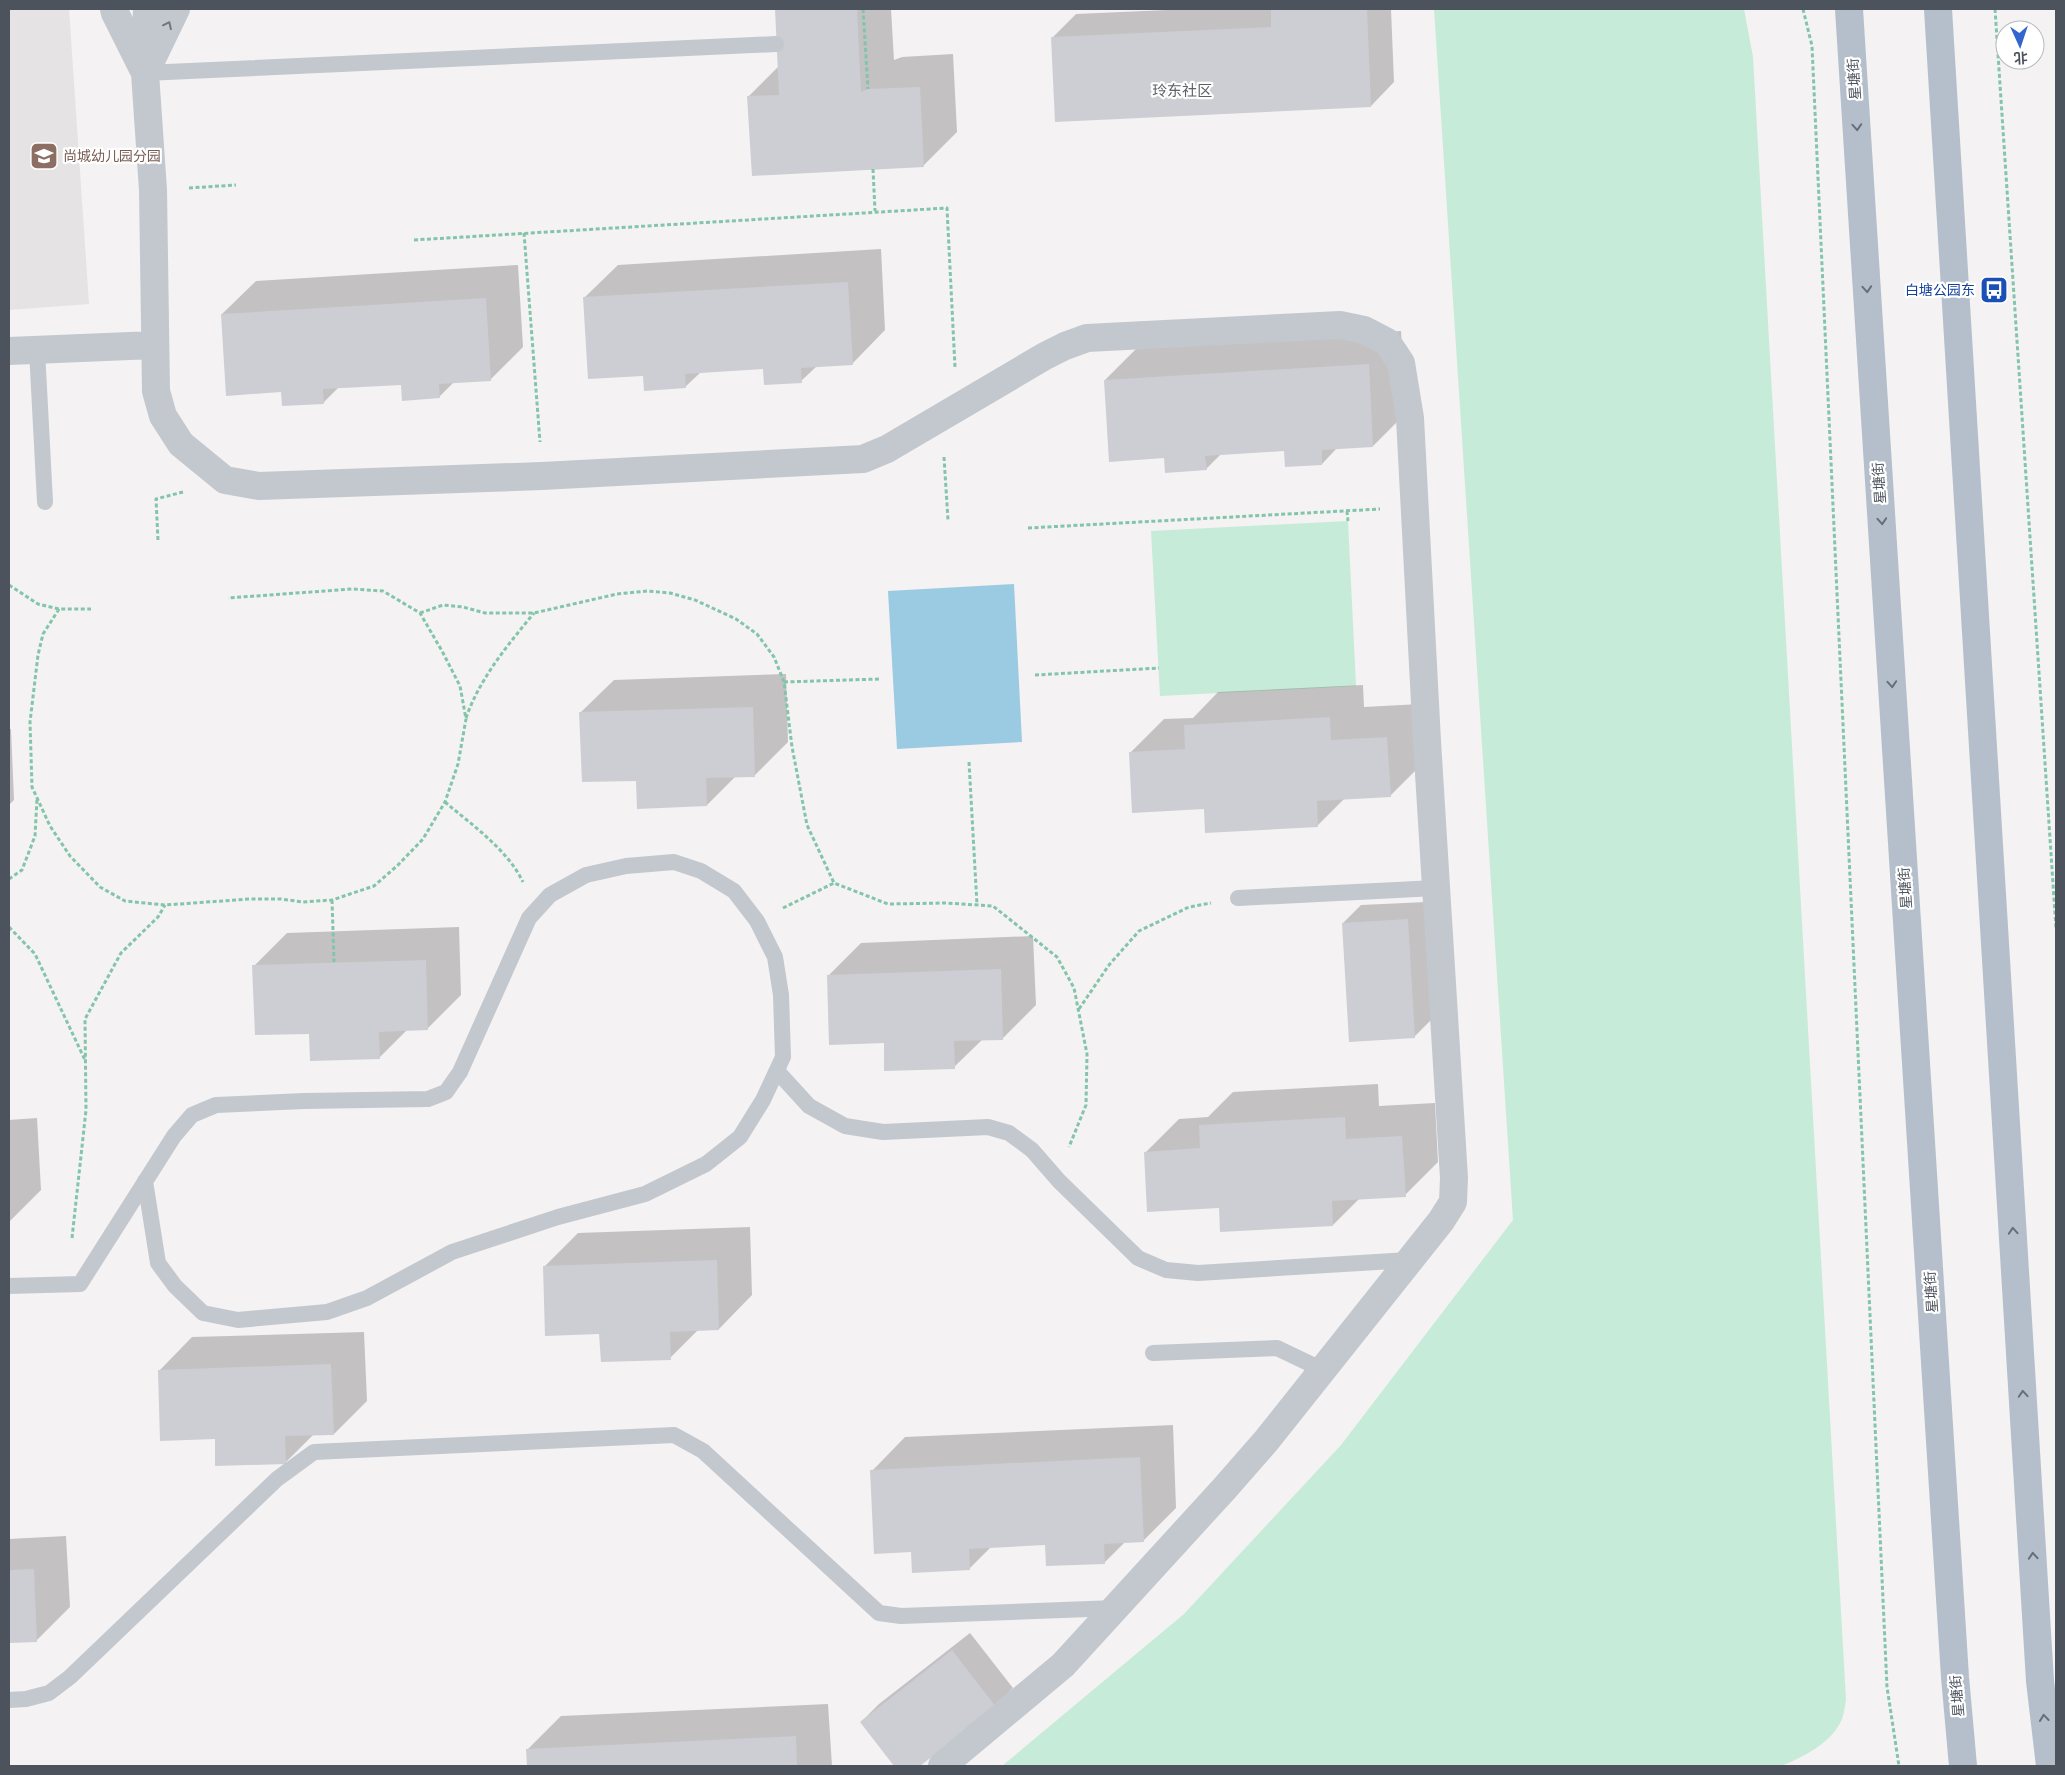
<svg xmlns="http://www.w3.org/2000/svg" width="2065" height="1775" viewBox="0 0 2065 1775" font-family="'Noto Sans','Noto Sans SC',sans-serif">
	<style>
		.education { fill: #e5e3e3 }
		.green { fill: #c7ebd9 }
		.water { fill: #9acbe2 }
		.shadow { fill: #0003 }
		.building { fill: #cdced3 }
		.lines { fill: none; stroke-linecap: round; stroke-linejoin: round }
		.path { stroke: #83c5ab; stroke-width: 3; stroke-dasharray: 4 2.5; stroke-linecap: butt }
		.service { stroke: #c2c8ce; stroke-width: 16 }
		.minor { stroke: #c2c8ce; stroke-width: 28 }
		.primary { stroke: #b5bfcc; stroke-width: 28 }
		.oneway { stroke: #6f767f }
		.oneway2 { stroke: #666e79 }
		.labels { text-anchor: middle; stroke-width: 4.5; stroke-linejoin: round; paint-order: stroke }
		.street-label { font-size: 14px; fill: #4c535d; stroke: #fff }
		.education-label { font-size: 14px; fill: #785e54; stroke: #fff; text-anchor: start }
		.transit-label { font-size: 14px; fill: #164399; stroke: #fff; text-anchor: end }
		.neighbourhood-label { font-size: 15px; fill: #5f6166; stroke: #fff }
	</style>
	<rect width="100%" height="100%" fill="#f4f2f2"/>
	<!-- education -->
	<path class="education" d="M9,9h60l20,295 -80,6z"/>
	<!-- green -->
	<path class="green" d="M1434,9h310l9,48 93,1643c-1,6 -2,13 -4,19 -10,24 -39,38 -61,47h-779l182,-152 157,-169 172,-225z
		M1348,521l8,165 -196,10 -9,-165z"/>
	<!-- water -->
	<path class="water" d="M1014,584l8,158 -125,7 -9,-158z"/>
	<!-- shadow -->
	<path class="shadow" d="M776,9h115l3,51 8,-3 51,-3 4,78 -34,34 -175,-69 31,-31z
		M1189,9h202l3,73 -23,24 -319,-68 24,-24z
		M881,249l4,81 -33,34 -35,2 -16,15 -37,-13 -63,4 -16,15 -41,-12 -60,-77 34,-33z
		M518,265l5,82 -33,33 -36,2 -15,15 -37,-14 -63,4 -16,16 -41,-12 -60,-77 34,-33z
		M1401,331l5,82 -33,33 -36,2 -15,16 -37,-14 -64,4 -15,15 -41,-12 -60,-77 33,-33z
		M786,674l2,68 -33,33 -19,1 -29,29 -70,-25 -57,-67 34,-33z
		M1363,685l1,22 56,-3 3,59 -33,33 -45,2 -27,27 -113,-17 -75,-55 34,-34 29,-1 25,-26z
		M9,729h2l3,71 -5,5z
		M1426,902l6,117 -18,18 -71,-114 18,-18z
		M459,927l2,68 -33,33 -20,1 -28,28 -70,-24 -56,-67 33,-33z
		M1033,936l3,69 -33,33 -20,1 -29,28 -126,-91 33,-33z
		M1378,1084l1,22 56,-3 3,59 -33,33 -45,3 -27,27 -113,-18 -74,-55 33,-33 29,-2 25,-25z
		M37,1118l4,72 -32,32v-102z
		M750,1227l2,68 -33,34h-20l-29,29 -69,-25 -56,-67 33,-33z
		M364,1332l3,69 -33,33h-20l-29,29 -126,-92 33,-34z
		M1173,1425l3,83 -33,33 -18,1 -21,21 -58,-19 -54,2 -22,22 -58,-18 -40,-79 33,-34z
		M66,1536l4,71 -33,33 -28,2v-103z
		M970,1633l43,55 -18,18 -77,60h-22l-35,-44 18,-18z
		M828,1704l4,62h-304l-1,-16 34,-34z"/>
	<!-- building -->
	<path class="building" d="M775,9h82l4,83 7,-3 52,-2 4,80 -172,9 -5,-80 32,-1z
		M1271,9h96l4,98 -316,15 -4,-85 220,-10z
		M848,282l5,83 -52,3 1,15 -38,2 -1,-16 -78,5 1,14 -42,3 -1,-15 -55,3 -5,-82z
		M486,298l5,83 -52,3 1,14 -38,3 -1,-16 -78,4 1,15 -42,2 -1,-14 -55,4 -5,-82z
		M1369,364l4,83 -51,3v15l-37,2 -1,-16 -79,5 2,14 -42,3 -1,-15 -55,4 -5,-82z
		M753,707l2,70 -49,1 1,28 -70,3 -1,-28 -54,1 -3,-70z
		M1330,717l1,23 56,-3 4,60 -74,4 1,26 -113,6 -1,-24 -72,4 -3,-61 56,-3 -1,-24z
		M1408,919l7,119 -66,4 -7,-119z
		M426,960l2,70 -49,2 1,27 -70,2 -1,-27 -54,1 -3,-70z
		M1001,969l2,71 -49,1 1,28 -71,2v-28l-55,2 -2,-70z
		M1345,1117l1,22 56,-3 4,61 -74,4 1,25 -113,6 -1,-24 -72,4 -3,-60 56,-4 -1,-23z
		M717,1260l2,70 -49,2 1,28 -70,2 -2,-28 -54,2 -2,-70z
		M331,1364l3,71 -49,1 1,28 -71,2v-27l-55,2 -2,-71z
		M1140,1457l4,85 -40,2 1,20 -59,2 -1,-21 -76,4 1,21 -58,3 -1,-21 -37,2 -4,-84z
		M34,1569l3,73 -28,1v-73z
		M952,1650l44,57 -76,59h-26l-34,-44z
		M796,1736l1,30h-270l-1,-17z"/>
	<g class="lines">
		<!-- path -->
		<path class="path" d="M863,9l5,80
			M1803,9l9,37 75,1641 12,79
			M1995,9l61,920
			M873,169l2,42
			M189,188l47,-3
			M524,233l16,209
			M414,240l533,-32 8,159
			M944,457l4,63
			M1347,511l1,10
			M1028,528l352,-19
			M158,540l-2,-41 27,-7
			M9,585l29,19 21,5h32
			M59,609l-16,25 -5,21 -8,67 2,65 18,39 20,30 30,31 25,14 40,4 85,-6h31l22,3 29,-2 42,-14 24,-21 25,-26 22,-37 13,-38 8,-45 -6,-33 -18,-35 -22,-38 -37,-22 -31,-2 -124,9
			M420,613l23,-8 20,2 22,6h49l83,-19 30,-3 23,2 25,7 41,19 21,15 17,23 10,25 8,65 15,78 27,58 54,21 58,-1 47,3 64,51 17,31 13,66 -1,51 -17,42
			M1035,675l124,-7
			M784,682l95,-3
			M466,718c14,-40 41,-72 68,-105
			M969,762l8,143
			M445,802c27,23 62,47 78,80
			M9,879l13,-9 13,-34 2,-37
			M332,900l2,62
			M783,908l51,-25
			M9,927l26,27 50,106
			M1079,1009l30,-44 30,-34 50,-24 22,-4
			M72,1238l14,-128 -1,-91 36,-66 37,-36 7,-12"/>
		<!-- service -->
		<path class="service" d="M145,73l631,-29
			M37,350l8,152
			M1238,898l198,-10
			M777,1071l32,35 36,20 38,6 105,-5 21,6 23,17 27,31 79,77 28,12 32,3 211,-13
			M9,1286l71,-2 94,-148 18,-21 24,-10 88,-4 124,-2 18,-7 14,-20 69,-154 21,-23 36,-20 40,-9 48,-4 27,9 33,20 23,30 18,36 6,38 2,62 -20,43 -23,37 -34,27 -61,30 -87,23 -106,35 -85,46 -40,14 -89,8 -35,-7 -28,-27 -17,-23 -13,-82
			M1153,1353l124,-5 46,22
			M9,1700l17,-1 23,-6 21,-16 207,-198 37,-27 360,-17 29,16 176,162 22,3 215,-8"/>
		<!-- minor -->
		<path class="minor" d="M114,9l1,4 28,56
			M147,9l-2,64 8,117 3,201 7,25 18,28 44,36 34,6 283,-10 321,-17 24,-10 158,-93 20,-10 22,-8 253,-13 24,5 23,12 14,21 9,55 17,323 27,437 -1,24 -12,19 -175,220 -42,48 -161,176 -121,101
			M149,65l27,-56
			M9,351l145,-6"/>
		<!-- primary -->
		<path class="primary" d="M1849,9l106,1668 8,89
			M1938,9l102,1672 10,85"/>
	</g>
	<!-- one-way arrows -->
	<defs><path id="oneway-chevron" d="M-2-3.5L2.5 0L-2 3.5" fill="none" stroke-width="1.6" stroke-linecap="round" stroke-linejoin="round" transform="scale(1.25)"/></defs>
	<use class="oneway" href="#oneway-chevron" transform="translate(168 25) rotate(-64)"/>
	<g class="oneway2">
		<use href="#oneway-chevron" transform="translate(1857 127) rotate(86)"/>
		<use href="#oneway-chevron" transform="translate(1867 289) rotate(86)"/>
		<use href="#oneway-chevron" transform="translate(1882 521) rotate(86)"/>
		<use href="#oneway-chevron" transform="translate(1892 684) rotate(86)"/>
		<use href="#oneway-chevron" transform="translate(2013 1231) rotate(-94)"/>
		<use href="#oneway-chevron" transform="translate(2023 1394) rotate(-94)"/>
		<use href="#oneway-chevron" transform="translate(2033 1556) rotate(-94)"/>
		<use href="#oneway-chevron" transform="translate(2044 1718) rotate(-96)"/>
	</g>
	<!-- icons -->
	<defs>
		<symbol id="school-square" viewBox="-11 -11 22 22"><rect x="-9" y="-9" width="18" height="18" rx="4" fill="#8d6e63" stroke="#fff"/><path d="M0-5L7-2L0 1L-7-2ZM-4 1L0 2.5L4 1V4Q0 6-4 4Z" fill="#fff"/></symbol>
		<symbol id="bus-square" viewBox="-11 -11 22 22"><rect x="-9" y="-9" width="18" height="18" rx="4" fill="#1a4fb4" stroke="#fff"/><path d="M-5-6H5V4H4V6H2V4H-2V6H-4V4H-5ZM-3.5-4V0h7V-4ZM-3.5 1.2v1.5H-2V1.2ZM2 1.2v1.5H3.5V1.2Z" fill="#fff"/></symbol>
	</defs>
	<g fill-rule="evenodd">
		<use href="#school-square" x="28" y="140" width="32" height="32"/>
		<use href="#bus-square" x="1978" y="274" width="32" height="32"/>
	</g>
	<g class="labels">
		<!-- street labels -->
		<g class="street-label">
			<text transform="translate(1854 79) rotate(-94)" y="5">星塘街</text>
			<text transform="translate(1879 483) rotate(-94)" y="5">星塘街</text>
			<text transform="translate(1905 888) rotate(-94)" y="5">星塘街</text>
			<text transform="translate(1931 1292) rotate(-94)" y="5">星塘街</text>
			<text transform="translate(1957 1696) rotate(-95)" y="5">星塘街</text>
		</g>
		<!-- education labels -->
		<g class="education-label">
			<text x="63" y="161">尚城幼儿园分园</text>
		</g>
		<!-- transit labels -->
		<g class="transit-label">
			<text x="1975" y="295">白塘公园东</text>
		</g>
		<!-- neighbourhood labels -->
		<g class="neighbourhood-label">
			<text x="1182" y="96">玲东社区</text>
		</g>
	</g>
	<!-- border -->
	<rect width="2065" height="1775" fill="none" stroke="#4c535d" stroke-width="20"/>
	<!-- north arrow -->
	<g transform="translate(2020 45) rotate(177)"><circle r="24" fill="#ffffff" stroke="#b7babe"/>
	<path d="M0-4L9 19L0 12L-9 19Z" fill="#3265ce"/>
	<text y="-8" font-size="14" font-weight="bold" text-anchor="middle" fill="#4c535d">北</text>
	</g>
</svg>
